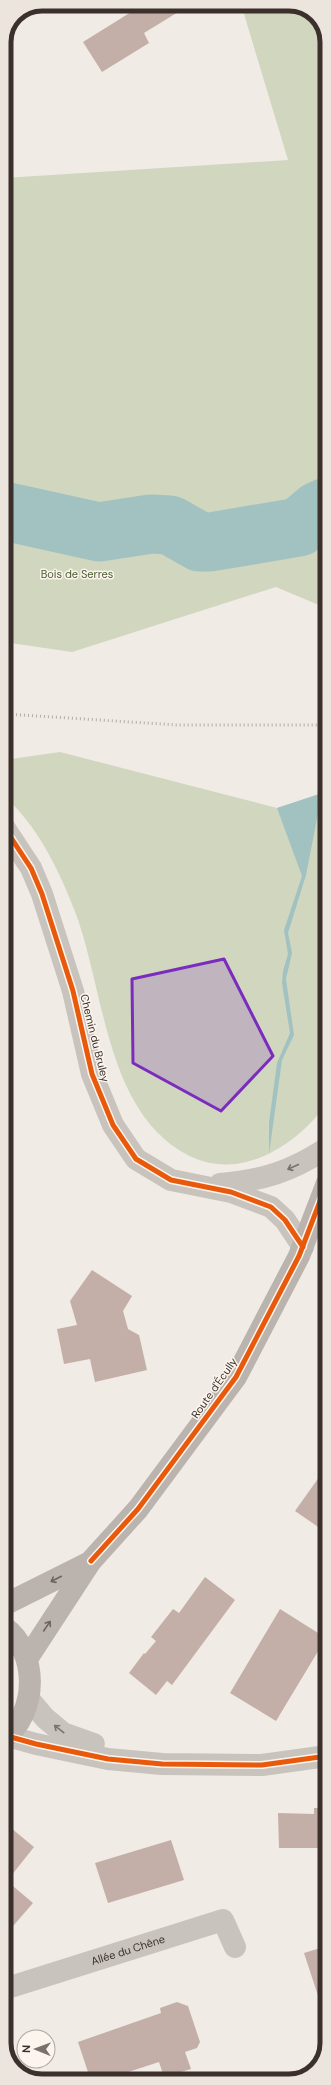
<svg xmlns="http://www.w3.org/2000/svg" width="331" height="2085" viewBox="0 0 331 2085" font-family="'DM Sans',sans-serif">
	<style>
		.green { fill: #d1d6bf }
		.water { fill: #a1c2c1 }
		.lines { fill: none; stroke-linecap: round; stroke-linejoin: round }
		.river { stroke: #a1c2c1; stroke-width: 59 }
		.building { fill: #c3afa7 }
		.minor { stroke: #c9c3be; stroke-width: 22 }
		.secondary { stroke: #bab3ae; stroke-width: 22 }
		.rail { stroke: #b1aca8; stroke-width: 3; stroke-dasharray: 1 3; stroke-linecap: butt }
		.cycleway-casing { stroke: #fbf5ee; stroke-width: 8 }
		.cycleway { stroke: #e8590c; stroke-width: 5 }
		.oneway { stroke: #7b726d }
		.oneway2 { stroke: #6e645f }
		.marked { fill: #7b2cbf; fill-opacity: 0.2; stroke: #7b2cbf; stroke-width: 3; stroke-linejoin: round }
		.labels { text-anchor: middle; stroke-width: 3; stroke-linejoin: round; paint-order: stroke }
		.park-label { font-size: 11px; fill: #4a5a2e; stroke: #fbf5ee }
		.street-label { font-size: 11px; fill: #3b302b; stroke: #fbf5ee }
		.rim { fill: none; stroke: #3b302b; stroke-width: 5 }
	</style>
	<rect width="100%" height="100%" fill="#f0ebe5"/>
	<!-- green -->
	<path class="green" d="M241,4h53l22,11 11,22v592l-1,-21 -50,-21 -204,65 -68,-10v-464l284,-18z
		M60,752l217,56 50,-16v310c-17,27 -50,53 -81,60 -23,6 -47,1 -67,-12 -75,-48 -75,-165 -105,-241 -16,-41 -37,-84 -70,-113v-36z"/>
	<!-- water -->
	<path class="water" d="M322,793l-16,82 -18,58 4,20 -6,26 8,56 -12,25 -13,94v-31l8,-60 13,-30 -8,-50 1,-12 5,-17 -4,-24 18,-54 -25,-68z"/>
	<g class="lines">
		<!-- river -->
		<path class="river" d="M4,511l95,21 52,-8 19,1 30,17h10l89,-15 19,-16 9,-4"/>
	</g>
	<!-- building -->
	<path class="building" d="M144,4h43l1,2 -44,27 5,10 -47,29 -19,-30z
		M92,1270l40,26 -9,15 5,18 11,6 8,35 -52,12 -5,-23 -26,5 -7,-35 20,-4 -7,-24z
		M327,1466v67l-32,-22z
		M205,1577l30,23 -63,85 -5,-4 -11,14 -27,-22 15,-20 1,1 11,-13 -5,-4 22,-28 6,4z
		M280,1609l46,29 -50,83 -46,-28z
		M314,1808h13v40h-48l-1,-35 36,1z
		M5,1823l29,24 -27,34 26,22 -26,30 -3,-3z
		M171,1840l13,40 -76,23 -13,-40z
		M327,1946v77l-23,-70z
		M177,2002l11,4 12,36 -3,6 -12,4 6,17 -27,8 -5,-15 -43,14 1,5h-26l-13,-39 83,-29 -1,-5z"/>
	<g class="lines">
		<!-- minor -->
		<g class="minor">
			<path d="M4,827l27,41 11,26 31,97 19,83 21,51 23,34 35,21 60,12 40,15 14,13 18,27"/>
			<path d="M220,1184c44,-4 70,-12 107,-36"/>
			<path d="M29,1699l16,19 18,15 31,11"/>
			<path d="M7,1736l29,8 72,15 54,5 100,1 65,-9"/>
			<path id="s1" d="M4,1989l219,-69 12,27"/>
		</g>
		<!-- secondary -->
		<path class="secondary" d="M4,1605l86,-43
			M4,1627c35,25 34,86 0,111
			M27,1659l64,-98 47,-52 98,-132 63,-121 28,-73"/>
		<!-- rail -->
		<path class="rail" d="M4,714l174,11h149"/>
		<defs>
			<path id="cycleway" d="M4,827l27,41 11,26 31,97 19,83 21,51 23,34 35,21 60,12 40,15 14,13 18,27
				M91,1561l47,-52 98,-132 63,-121 28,-73
				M7,1736l29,8 72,15 54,5 100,1 65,-9"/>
		</defs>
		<!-- cycleway casing -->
		<use href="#cycleway" class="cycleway-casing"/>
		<!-- cycleway -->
		<use href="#cycleway" class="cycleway"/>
	</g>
	<!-- one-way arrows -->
	<defs><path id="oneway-shaft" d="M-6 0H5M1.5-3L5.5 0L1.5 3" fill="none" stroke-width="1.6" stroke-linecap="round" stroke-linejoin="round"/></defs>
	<g class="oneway">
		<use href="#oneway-shaft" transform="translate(293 1167) rotate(156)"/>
		<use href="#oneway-shaft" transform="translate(59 1729) rotate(-142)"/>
	</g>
	<g class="oneway2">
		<use href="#oneway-shaft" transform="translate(56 1579) rotate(153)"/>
		<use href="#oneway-shaft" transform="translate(47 1626) rotate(-56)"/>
	</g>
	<!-- marked area -->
	<path class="marked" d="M224,959l49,97 -52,55 -88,-48 -1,-84z"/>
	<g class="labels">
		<!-- park labels -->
		<g class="park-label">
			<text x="77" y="578">Bois de Serres</text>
		</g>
		<!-- street labels -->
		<g class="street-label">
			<text transform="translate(95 1038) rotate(76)" y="4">Chemin du Bruley</text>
			<text transform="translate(214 1388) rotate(-55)" y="4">Route d'Écully</text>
			<text dy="4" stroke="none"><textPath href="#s1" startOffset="130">Allée du Chêne</textPath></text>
		</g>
	</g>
	<!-- crop -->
	<path d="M0 0H331V2085H0ZM42 11H289A31 31 0 0 1 320 42V2043A31 31 0 0 1 289 2074H42A31 31 0 0 1 11 2043V42A31 31 0 0 1 42 11Z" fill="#ece5de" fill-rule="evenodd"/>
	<path class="rim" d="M42 11H289A31 31 0 0 1 320 42V2043A31 31 0 0 1 289 2074H42A31 31 0 0 1 11 2043V42A31 31 0 0 1 42 11Z"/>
	<!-- north arrow -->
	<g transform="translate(36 2049) rotate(271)"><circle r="19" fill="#fbf5ee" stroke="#aea6a0"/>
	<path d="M0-3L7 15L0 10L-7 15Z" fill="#7a716c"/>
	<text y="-6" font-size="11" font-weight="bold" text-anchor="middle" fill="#3b302b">N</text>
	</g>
</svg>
